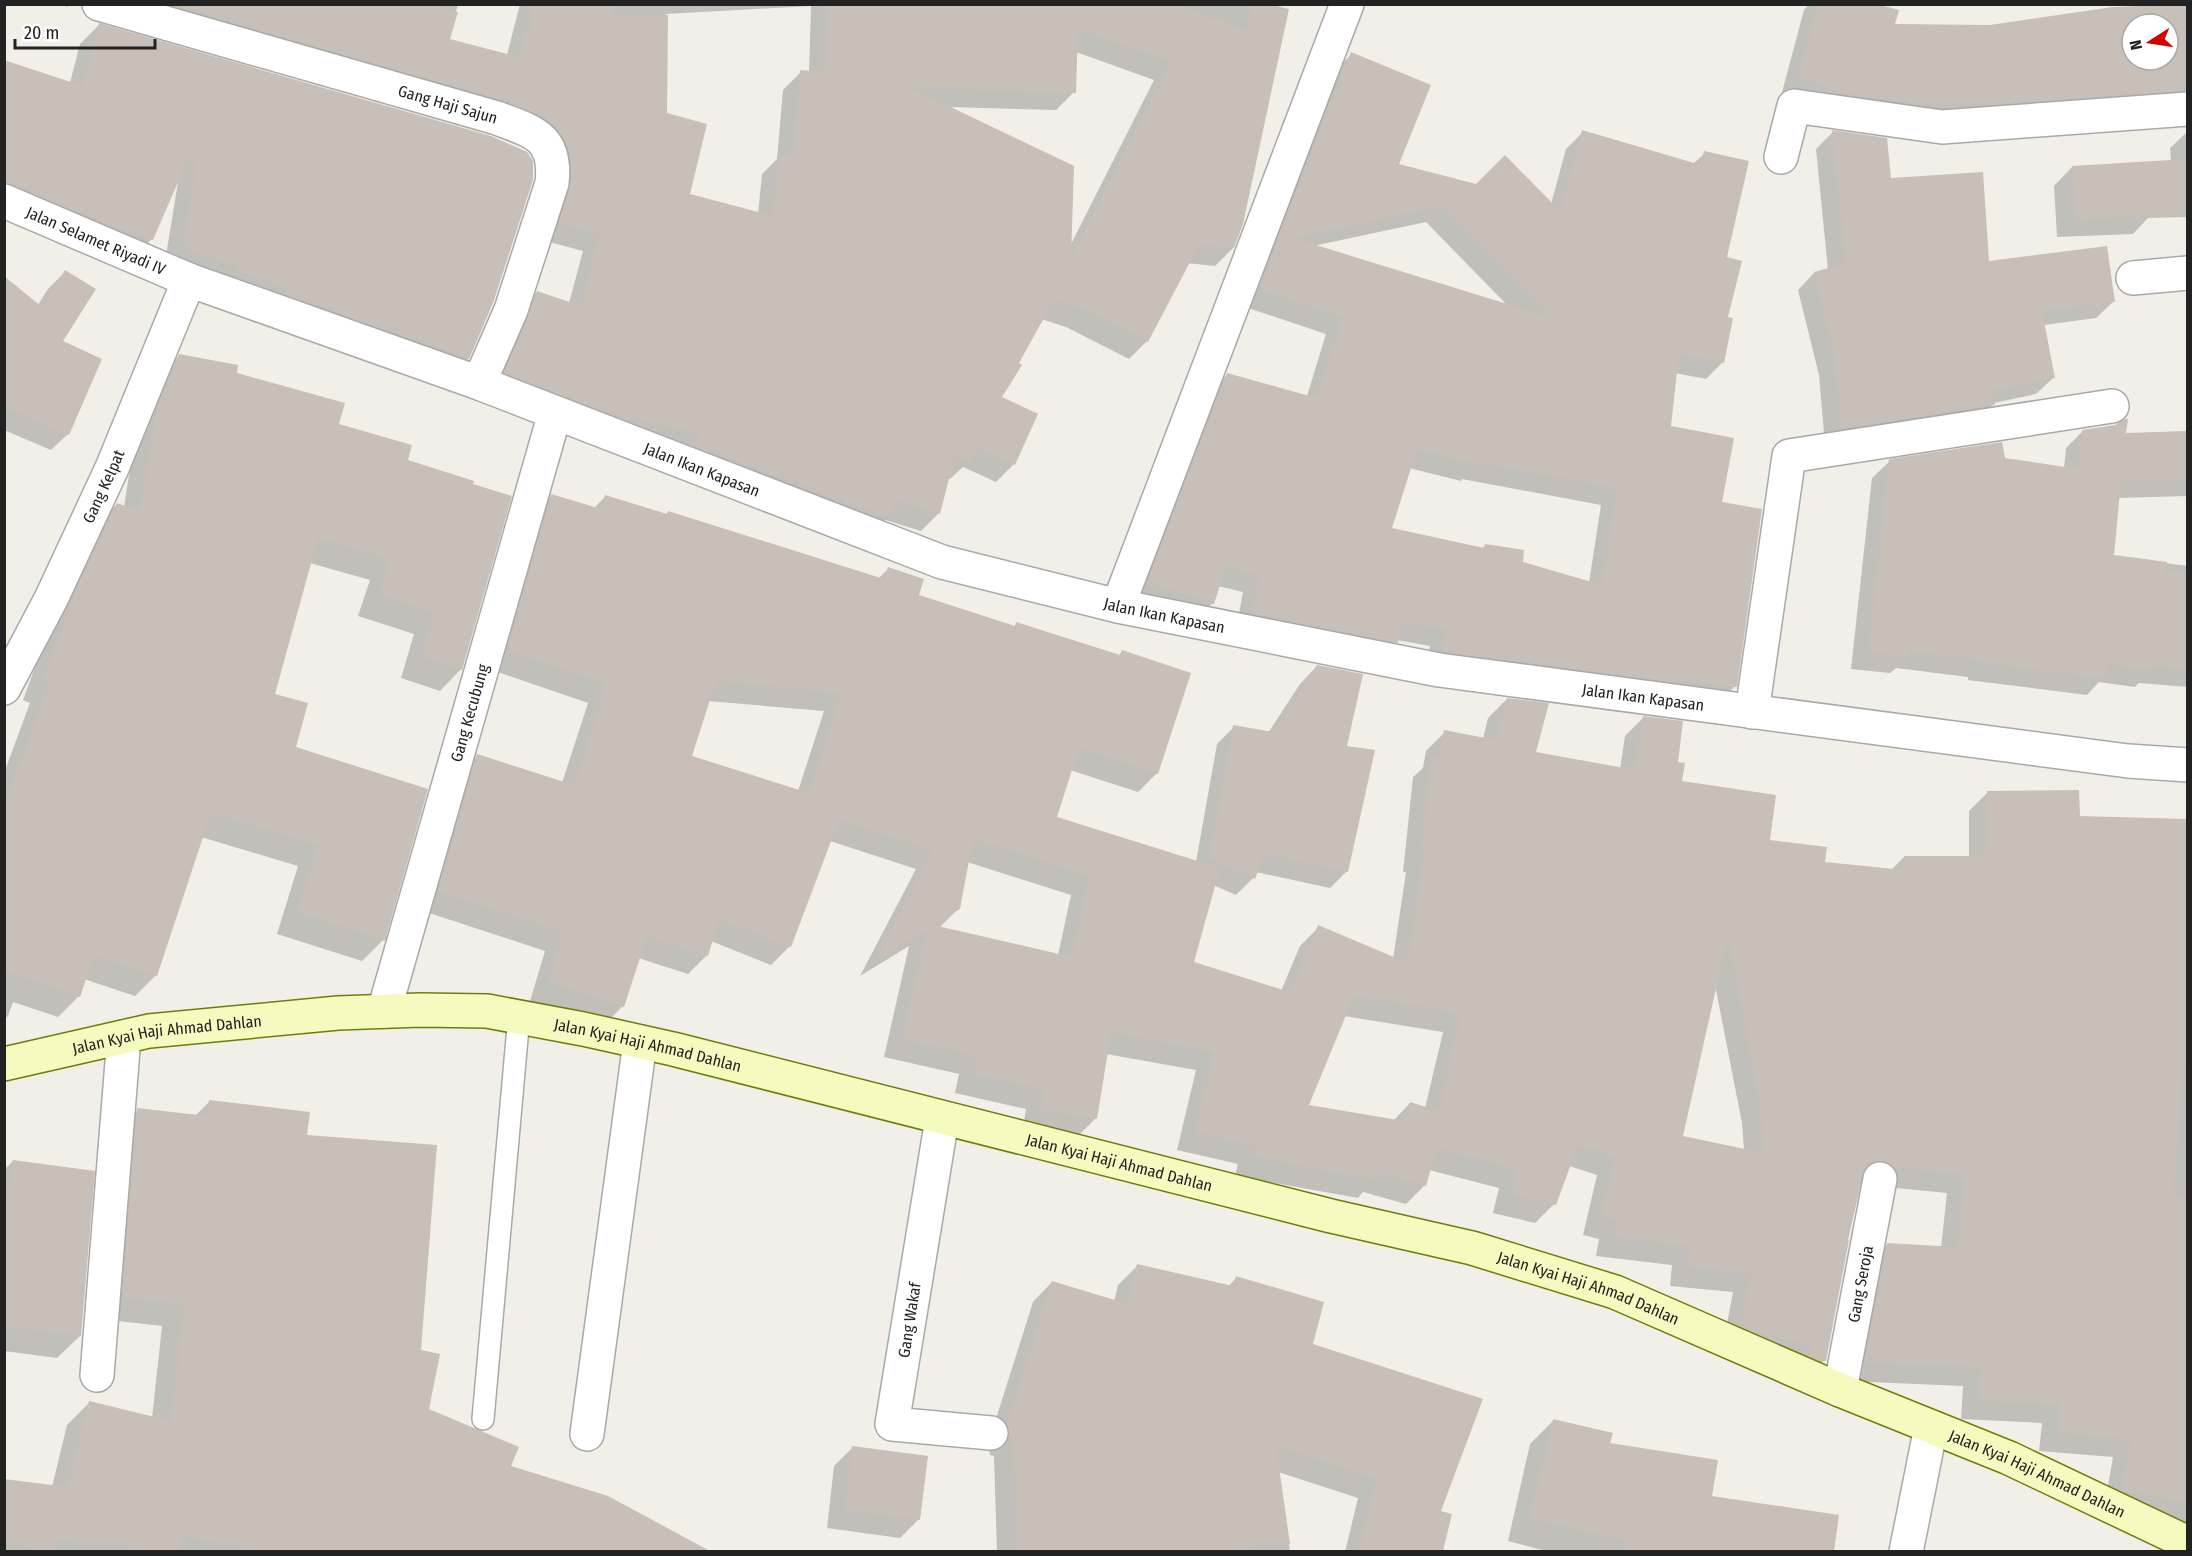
<svg xmlns="http://www.w3.org/2000/svg" width="2192" height="1556" viewBox="0 0 2192 1556" font-family="'Fira Sans Condensed',sans-serif">
	<style>
		.shadow { fill: #0003; fill-rule: evenodd }
		.building { fill: #c7bfb8; fill-rule: evenodd }
		.lines { fill: none; stroke-linecap: round; stroke-linejoin: round }
		.service-casing { stroke: #a9a9a9; stroke-width: 24 }
		.minor-casing { stroke: #a9a9a9; stroke-width: 36 }
		.secondary-casing { stroke: #707d05; stroke-width: 36 }
		.service { stroke: #fff; stroke-width: 21 }
		.minor { stroke: #fff; stroke-width: 33 }
		.secondary { stroke: #f7fabf; stroke-width: 33 }
		.labels { text-anchor: middle; stroke-width: 4.5; stroke-linejoin: round; paint-order: stroke }
		.street-label { font-size: 16px; fill: #222; stroke: #fff }
	</style>
	<rect width="100%" height="100%" fill="#f2efe9"/>
	<!-- shadow -->
	<path class="shadow" d="M63,4h10l-6,3z
		M90,4h368l-10,36 59,15 13,-51h759l-46,244 -18,18 -28,-3 -40,78 -18,18 -63,-32 -25,-8 -42,79 15,66 -18,18 -33,-15 -13,12 -2,-1 -9,35 -18,18 -36,-11 -15,16 -383,-145 32,-81 18,-18 32,11 14,-52 -41,-11 12,-53 -32,-54zM811,6l-2,66h-8l-18,18 -6,69 -15,15 -4,40 -70,-19 -22,-81v-100zM1076,52l78,28 -84,166 -122,-139 108,3 18,-18z
		M1809,4h62l22,22h97l124,-17 52,-5 1,6 21,-3v117l-216,-1 -162,-19 -29,-8 23,-86zM2132,24h36v36h-36z
		M99,25l393,278 -24,56 -20,19 -284,-110 14,-86 -26,57 -20,19 -128,-50v-147l66,22 10,-39z
		M1352,54l45,111 154,39 15,-55 17,-17 110,32 12,-11 20,105 1,60 -3,44 -17,17 -31,-6 -5,54 50,76 15,183 -16,17 -292,-35 3,-22 -33,-6 -17,19 -144,-29 7,-38 -25,-6 -5,17 -17,16 -64,-21 78,-207 17,-16 80,21 19,-62 -81,-27 90,-237zM1426,222l82,84 -195,-60zM1409,468l52,13 1,-2 139,26 -12,78 -68,-20 -36,-17 -3,3 -91,-20z
		M2188,131v86l-40,1 -15,16 -76,3 -3,-51 18,-19 99,-6 -1,-13z
		M1833,132l155,130 125,40 -17,16 -52,7 9,53 -17,16 -42,9 -17,18 -152,24 -6,-70 -21,-85 16,-17 14,-3 -12,-121z
		M65,272l-4,70 7,92 -17,16 -47,-20v-152l34,27 10,-16z
		M179,356l56,18 171,87 55,208 -21,22 -39,-13 13,-44 -56,-18 12,-36 -60,-17 -37,132 21,52 89,193 -21,21 -85,-27 21,-68 -97,-29 -45,138 -21,21 -51,-17 -5,17 -21,21 -45,-15 -5,14 -4,4v-247l26,-70 -7,-3 33,-90 40,-85 21,-21 7,3 12,-77 22,-53z
		M2083,431l42,3 63,-1v63l-70,2 -6,58 76,10v121l-49,-4 -4,4 -36,-5 -12,13 -119,-15v-3l-72,-9 -6,5 -39,-4 21,-191 18,-17 114,-2 60,9 2,-20z
		M552,495l41,14 13,-13 59,19 3,-3 210,67 11,-11 29,28 95,31 4,-3 101,32 4,-4 35,121 -19,19 -68,-22 -15,48 141,44 21,-118 17,-17 34,6 32,-49 17,-18 29,81 1,124 -17,17 -74,-16 -3,6 -17,17 -23,-10 -21,78 89,28 19,-45 19,-19 74,32 13,-87h-3l10,-95 10,-9 3,-17 19,-19 38,7 5,-21 19,-19 27,54 86,16 5,-33 19,-19 32,46 5,19 87,59 55,22 68,7 13,-13h65v-46l19,-19 90,25 110,3v705l-84,-16 9,-52 -74,-6 3,-28 -81,-4 2,-33 -117,-5 23,-118 19,-19 53,4 6,-55 -72,-7 -12,-7h-3l-14,62 -21,119 -19,19 -83,-34 10,-53 -63,-6 2,-21 -76,-9 3,-17 -16,-4 14,-60 -28,-9 -15,38 -19,19 -42,-10 6,-25 -70,-18 -4,15 -19,19 -43,-12 -5,6 -123,-22 3,-12 -61,-14 19,-80 -90,-16 -10,64 -19,19 -54,-9 3,-19 -71,-16 4,-19 -75,-17 25,-111 -49,30 56,-107 -86,-28 -40,105 -19,19 -60,-24 -4,14 -19,19 -50,-16 -15,48 -19,19 -74,-24 15,-50 -125,-41 38,-135 19,-19 85,27 26,-80 -99,-34 44,-155zM708,701l116,10 -26,80 -108,-34zM967,862l104,33 -13,60 -119,-27 20,-20zM1715,985l27,138 2,27 -63,-12zM1344,1016l99,16 -18,76 -15,-5 -17,18 -86,-15z
		M210,1101l96,35 113,215 8,59 82,57 182,85h-687v-72l48,7 15,-62 23,-23 62,16 10,-92 -62,-7 15,-187 23,-22 57,6z
		M13,1161l67,175 -23,22 -53,-7v-181z
		M1137,1266l91,21 8,-9 75,67 128,167 11,3 -9,37h-96l13,-54 -80,-26 12,80h-293l-3,-96 -4,-1 -2,-11 45,-142 19,-20 62,20 4,-17z
		M1554,1420l54,24 103,53 127,20 -5,35h-283l-42,-11 22,-97z
		M853,1447l66,72 -19,19 -73,-10 7,-62z"/>
	<!-- building -->
	<path class="building" d="M169,4h260l29,8 -8,27 69,18 6,-26 7,2v-29h80l1,11h55l-1,98 40,11 -17,70 83,22 6,-61 15,1 6,-86 25,2 3,-68 179,3v-3h170l70,27 5,-27h15l22,5 -46,215 -9,24 -35,-3 -51,97 -64,-33 -30,-9 -35,63 3,2 -20,32 36,17 -23,51 -38,-17 -7,14 -15,-7 -15,59 -45,-14 -6,18 -195,-72 5,-13 -83,-17 -112,-43 24,-55 9,-27 44,15 19,-72 -41,-11 11,-35 1,-23 -2,-13 -5,-14 -10,-12 -11,-9 -41,-17zM1078,29l93,33 -100,197 3,-93 -163,-78 165,5z
		M1818,4h59l22,6 -4,14 95,1 123,-18 74,-3v86l-195,15 -77,-1 -87,-12v-6l-30,-8zM2132,24h36v36h-36z
		M99,23l392,113 36,16 6,9v19l-40,123 -24,56 -185,-65 2,-7 -50,-16 2,-5 -55,-18 13,-85 -9,-2 -34,79 -50,-17 -92,-39 -7,-1v-123l79,26z
		M1351,52l80,33 -32,79 77,20 29,-29 55,56 22,-81 119,35 3,-14 45,10 -22,96 15,4 -14,56 5,1 -9,45 -45,-9 -8,72 63,12 -12,64 40,7 -25,178 -49,-5v2l-245,-32 3,-23 -44,-7 -4,21 -142,-29 -4,-1 7,-37 -33,-9 -12,37 -67,-22 80,-209 90,25 25,-81 -81,-27 16,-49zM1443,206l110,112 -260,-80zM1417,449l62,16v-2l138,25 -15,97 -79,-23 1,-12 -39,-6 -1,4 -92,-20z
		M1832,130l55,8 4,40 92,-6 6,89 118,-15 8,56 -73,9 13,67 -62,12 2,15 -153,24 -7,-71 -21,-86 32,-9z
		M2187,159v55l-112,6 -3,-54z
		M65,270l31,19 -33,52 39,18 -33,76 -65,-28v-131l38,31z
		M179,354l59,11 -1,8 108,30 -6,21 73,21 -4,15 66,21 -1,3 39,12 -50,174 -41,-13 14,-44 -56,-18 11,-36 -72,-21 -43,156 33,9 -12,44 132,42 -43,152 -88,-29 21,-67 -107,-32 -54,163 -63,-21 -14,42 -76,-26v-164l46,-125 -7,-3 34,-92 40,-84 23,8 17,-103z
		M2125,419h3l-2,14 61,-2v49l-66,2 -7,73 53,7 -2,11 22,-1v97l-33,-3 -1,5 -46,-7 -2,14 -121,-15 1,-3 -75,-9 -1,6 -41,-5 21,-193 113,-17 3,16 74,11 3,-39 33,-5z
		M551,494l50,15 4,-14 62,19 1,-3 216,68 4,-12 36,12 -5,16 96,31 1,-4 104,33 2,-5 69,23 -33,101 -79,-26 -22,69 163,51 -26,94 96,30 28,-67 90,38 16,-110h-3l11,-96 7,1 5,-28 52,10 11,-42 42,5 -13,49 99,18 8,-54 40,5 -5,41 7,1 -3,18 94,14 -6,45 57,7 -2,15 79,8v-14h80l-1,-5h4v-60l92,-1 1,26 107,3v217l-14,160 14,2v305l-65,-12 9,-52 -74,-6 3,-29 -81,-3 2,-34 -117,-5 23,-119 70,4 8,-73 -70,-6 -12,-7h-9l-9,5 -17,74h1l-23,121 -7,-1 -10,-4 2,-12 -52,-10 -18,-8 10,-53 -63,-6 2,-21 -76,-9 3,-17 -16,-4 14,-60 -37,-11 -22,60 -45,-11 6,-25 -80,-21 -11,38 -47,-13 -1,7 -125,-23 3,-11 -61,-14 19,-80 -103,-19 -14,86 -56,-9 3,-20 -71,-16 4,-18 -75,-17 25,-109 -51,30 58,-110 -95,-30 -48,127 -72,-28 -11,37 -61,-20 -23,71 -76,-25 15,-50 -125,-41 39,-137 97,31 32,-101 -99,-34zM716,681l125,12 -32,100 -117,-37zM973,839l116,37 -17,81 -139,-32 27,-16zM1728,935l32,168 4,50 -81,-17zM1354,996l107,17 -22,98 -29,-9 -6,19 -95,-16z
		M1317,665l46,9 -16,72 28,4 -27,122 -83,-18 -10,25 -45,-20 23,-134 40,7z
		M209,1100l101,12 -3,23 130,10 -16,205 19,4 -11,55 90,38 -8,19 97,30 102,55h-460l-67,-16 -3,16h-38l-36,-7 -1,4 -49,-9 -1,12 -51,-5v-67l64,8 21,-86 82,20 13,-117 -62,-7 15,-189 70,8z
		M13,1160l82,11 -14,165 -77,-10v-104z
		M1137,1264l96,22 3,-10 88,26 -11,42 170,55 -42,112 11,3 -9,37h-84l18,-72 -101,-33 14,98 -55,7h-218l-4,-114 -4,-1 -2,-12 45,-143 76,23z
		M1553,1419l60,14 -3,10 108,17 -6,36 127,19 -5,36h-210l2,-10 -96,-23z
		M852,1446l76,10 -8,64 -75,-10z"/>
	<g class="lines">
		<defs>
			<path id="service" d="M483,1419l36,-403"/>
			<g id="minor">
				<path id="s1" d="M99,4l398,114c37,14 60,19 55,65l-41,127 -32,73"/>
				<path d="M1781,157l13,-51 148,21 246,-18"/>
				<path id="s2" d="M4,201l185,79 290,103 463,179 176,44 321,64 689,91 60,4"/>
				<path d="M2133,278l55,-5"/>
				<path d="M1118,606l229,-602"/>
				<path id="s3" d="M4,688l47,-89 61,-131 77,-188"/>
				<path d="M1752,712l37,-256 323,-50"/>
				<path id="s4" d="M384,1011l171,-598"/>
				<path d="M942,1119l-50,305 99,9"/>
				<path d="M97,1375l27,-338"/>
				<path id="s5" d="M1840,1390l40,-211"/>
				<path d="M587,1434l53,-392"/>
				<path d="M1906,1552l25,-125"/>
			</g>
			<g id="secondary">
				<path id="s6" d="M4,1064l145,-33 189,-18 82,-3 67,1 96,18 90,20 658,167 141,32 143,44 225,98 169,68 179,85"/>
			</g>
		</defs>
		<!-- service casing -->
		<use href="#service" class="service-casing"/>
		<!-- minor casing -->
		<use href="#minor" class="minor-casing"/>
		<!-- secondary casing -->
		<use href="#secondary" class="secondary-casing"/>
		<!-- service -->
		<use href="#service" class="service"/>
		<!-- minor -->
		<use href="#minor" class="minor"/>
		<!-- secondary -->
		<use href="#secondary" class="secondary"/>
	</g>
	<g class="labels">
		<!-- street labels -->
		<g class="street-label">
			<text dy="6" stroke="none"><textPath href="#s1" startOffset="363">Gang Haji Sajun</textPath></text>
			<text dy="6" stroke="none"><textPath href="#s2" startOffset="100">Jalan Selamet Riyadi IV</textPath></text>
			<text dy="6" stroke="none"><textPath href="#s2" startOffset="748">Jalan Ikan Kapasan</textPath></text>
			<text dy="6" stroke="none"><textPath href="#s3" startOffset="225">Gang Kelpat</textPath></text>
			<text dy="6" stroke="none"><textPath href="#s2" startOffset="1234">Jalan Ikan Kapasan</textPath></text>
			<text dy="6" stroke="none"><textPath href="#s2" startOffset="1720">Jalan Ikan Kapasan</textPath></text>
			<text dy="6" stroke="none"><textPath href="#s4" startOffset="310">Gang Kecubung</textPath></text>
			<text dy="6" stroke="none"><textPath href="#s6" startOffset="166">Jalan Kyai Haji Ahmad Dahlan</textPath></text>
			<text dy="6" stroke="none"><textPath href="#s6" startOffset="652">Jalan Kyai Haji Ahmad Dahlan</textPath></text>
			<text dy="6" stroke="none"><textPath href="#s6" startOffset="1138">Jalan Kyai Haji Ahmad Dahlan</textPath></text>
			<text dy="6" stroke="none"><textPath href="#s5" startOffset="108">Gang Seroja</textPath></text>
			<text dy="6" stroke="none"><textPath href="#s6" startOffset="1624">Jalan Kyai Haji Ahmad Dahlan</textPath></text>
			<text transform="translate(909 1320) rotate(-81)" y="6">Gang Wakaf</text>
			<text dy="6" stroke="none"><textPath href="#s6" startOffset="2110">Jalan Kyai Haji Ahmad Dahlan</textPath></text>
		</g>
	</g>
	<!-- border -->
	<rect width="2192" height="1556" fill="none" stroke="#222222" stroke-width="12"/>
	<!-- north arrow -->
	<g transform="translate(2150 42) rotate(258)"><circle r="28" fill="#ffffff" stroke="#a7a7a7" stroke-width="1.5"/>
	<path d="M0-4.5L10 22L0 15L-10 22Z" fill="#d40000"/>
	<text y="-9" font-size="16" font-weight="bold" text-anchor="middle" fill="#222222">N</text>
	</g>
	<!-- scale -->
	<path d="M15 39v9h140v-9" fill="none" stroke="#222222" stroke-width="3"/>
	<text x="24" y="39" font-size="18" fill="#222222" stroke="#ffffff" stroke-width="4.5" paint-order="stroke">20 m</text>
</svg>
